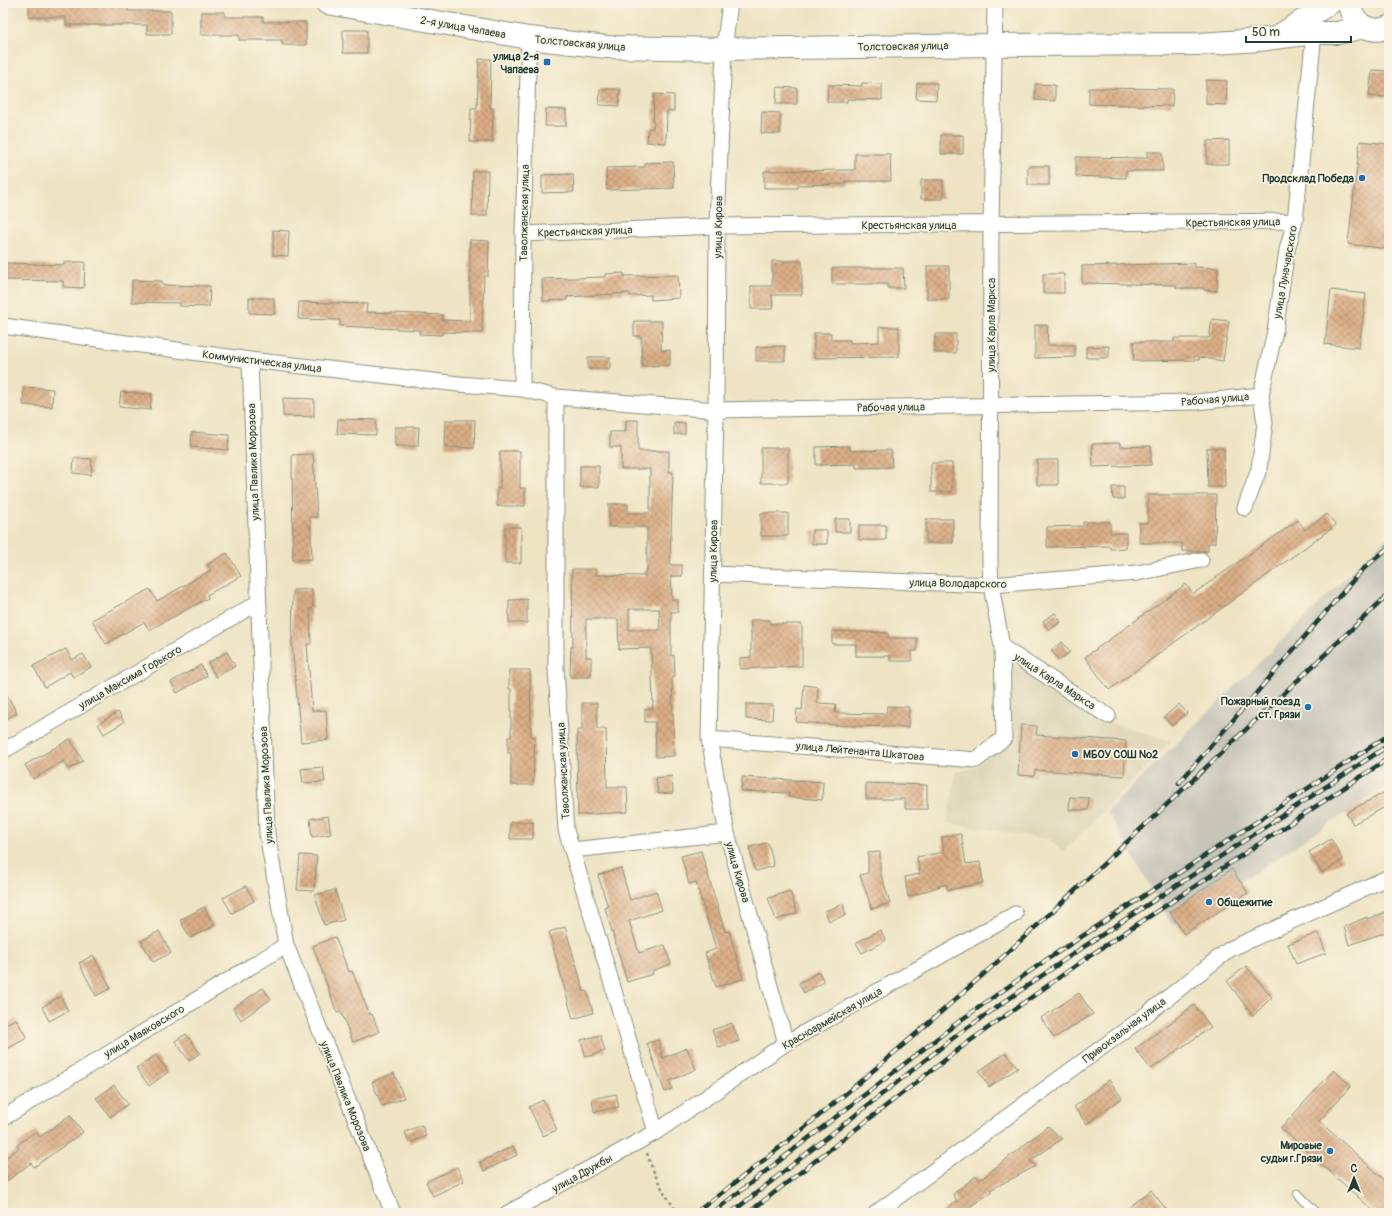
<svg xmlns="http://www.w3.org/2000/svg" width="1392" height="1216" viewBox="0 0 1392 1216" font-family="Pangolin,sans-serif">
	<style>
		.built { fill: #ddd4b5 }
		.railway { fill: #c7c4b8 }
		.building { fill: url(#building-cross-hatch); fill-rule: evenodd }
		.lines { fill: none; stroke-linecap: round; stroke-linejoin: round }
		.lane-casing { stroke: #86907c; stroke-width: 10 }
		.street-casing { stroke: #86907c; stroke-width: 17 }
		.secondary-casing { stroke: #86907c; stroke-width: 24 }
		.path { stroke: #86907c; stroke-width: 2.5; stroke-dasharray: 3 3; stroke-linecap: butt }
		.lane { stroke: #fff; stroke-width: 8 }
		.street { stroke: #fff; stroke-width: 15 }
		.secondary { stroke: #fff; stroke-width: 22 }
		.rail-casing { stroke: #1f3d34; stroke-width: 4.5 }
		.rail { stroke: #fcf5e5; stroke-width: 3; stroke-dasharray: 9; stroke-linecap: butt }
		.poi-dot { fill: #1f6fb2; stroke: #fcf5e5; stroke-width: 1.5 }
		.labels { text-anchor: middle; stroke-width: 3.5; stroke-linejoin: round; paint-order: stroke }
		.street-label { font-size: 11px; fill: #1f3d34; stroke: #fcf5e5 }
		.poi-label { font-size: 11px; font-weight: bold; fill: #1f3d34; stroke: #fcf5e5; text-anchor: end }
	</style>
	<defs>
		<pattern id="building-cross-hatch" width="8" height="8" patternUnits="userSpaceOnUse"><rect width="8" height="8" fill="#dbae86"/><path d="M0 0l8 8M0 8l8-8" fill="none" stroke="#b18f6e"/></pattern>
	</defs>
	<rect width="100%" height="100%" fill="#fcf5e5"/>
	<filter id="ink" filterUnits="userSpaceOnUse"><feTurbulence type="fractalNoise" baseFrequency=".025" numOctaves="2"/><feDisplacementMap in="SourceGraphic" scale="8" xChannelSelector="R" yChannelSelector="G"/><feConvolveMatrix kernelMatrix="1 2 1 2 8 2 1 2 1" color-interpolation-filters="sRGB"/></filter>
	<filter id="wash" filterUnits="userSpaceOnUse"><feTurbulence type="fractalNoise" baseFrequency=".012" numOctaves="4" result="noise"/><feDisplacementMap in="SourceGraphic" scale="16" xChannelSelector="R" yChannelSelector="G"/><feGaussianBlur stdDeviation="0.9" result="paint"/><feColorMatrix in="noise" values="0 0 0 0 0 0 0 0 0 0 0 0 0 0 0 0 0 1.4 0 .05"/><feComposite in="paint" operator="in"/></filter>
	<g filter="url(#wash)">
		<rect width="100%" height="100%" fill="#eee4c4"/>
		<!-- built -->
		<path class="built" d="M1007,658l99,63 65,20 -108,111 -14,-13 -102,-16 9,-51 19,-5 34,-27z"/>
		<!-- railway -->
		<path class="railway" d="M1389,536v249l-216,141 -66,-115z"/>
		<g id="blocks">
			<!-- building -->
			<path class="building" d="M29,3h99v8h43v23h-24v-9h-81v-8h-37z
				M201,12h24v5h38v5h43v23h-24v-5h-43v-5h-38z
				M343,30h24v23h-24z
				M479,59h12l-1,49h3l-1,34h-22l1,-34h6z
				M1372,70l17,1v26l-20,-1z
				M1206,80l21,1 -1,24 -20,-1z
				M862,83l20,1v16l-35,-1v3h-20l1,-17 34,1z
				M917,83h20l-1,17 -20,-1z
				M1035,84l20,1v16l-20,-1z
				M777,87l20,1v16h-21z
				M1089,88l84,1 -1,17 -83,-2z
				M600,89h20l-1,17 -20,-1z
				M654,94l20,1v16h-7l-1,32 -19,-1 1,-14 5,1z
				M546,109l20,1v16h-21z
				M762,112l18,1v21l-19,-1z
				M941,135h22v19h-22z
				M1229,140v24h-22v-23z
				M1360,141l29,3v105l-41,-5z
				M1147,152h15l1,19h-37v7l-50,-2v-19l71,1z
				M855,154h35l1,27h-46v3l-47,1v3h-34v-17l91,-1z
				M673,162l1,26 -67,2 -1,-22 39,-1v-4z
				M1028,166h21v19h-21z
				M473,171h15l-1,45h-15z
				M573,174l1,18 -32,1v-18z
				M921,180h22v19h-22z
				M273,230l16,1 -1,25 -15,-1z
				M470,240l19,1 -1,35h-4l-2,57 -40,-1v3l-23,-1v-4l-79,-4v-6l-42,-1 1,-17 68,2 -1,8 77,3 -1,5 28,1z
				M772,261h30v34h-30l1,14h-22v-23h21z
				M64,262h21l-1,26 -21,-1v-6l-57,-1v-17l58,2z
				M1194,263v4l24,1 -1,23 -13,-1v-2h-28v-3l-94,-2v-17z
				M927,266h22v33h-22z
				M832,268h71l1,20h-16v-4h-56z
				M624,273v3l54,-1 1,23 -28,2v-5l-21,1v-3l-63,4v3l-24,1 -1,-22 63,-2v-3z
				M1043,274h21v19h-21z
				M132,280l30,1v4l48,1 -1,21 -29,-1v-3l-48,-1z
				M1331,290l35,4 -7,54 -34,-4z
				M249,298h25v16l-25,-1z
				M1212,319l17,2 -6,40 -24,-4v3l-65,1 -1,-19h41v-4h35z
				M634,321h28l-1,29h9v15l-28,1 -1,-30h-7z
				M1035,325h12l1,20h27v12l-40,1z
				M879,327h20v30l-85,1v-25h17v7h19v3l29,-1z
				M935,334h21v19h-21z
				M785,346v15h-29v-14z
				M1109,346v12h-23v-11z
				M588,357h22v12h-22z
				M24,387l29,2 -1,18 -29,-2z
				M121,392l31,2 -2,16 -31,-3z
				M283,398l31,1v18l-31,-1z
				M338,419l38,1v15l-39,-1z
				M446,420h29l-1,28 -29,-1z
				M626,420h12v31h31v21h4l-3,93h12v11h-11l1,24h6v12h-7v44l3,-1 1,21h-3l2,80 -18,1 -1,-35h-10v-13h8l-2,-61 -32,1 -1,-30h-32v38h5v20h-21l1,-30h2l-1,-78h24v6l49,1v-6h2v-43h-38v-23h19v9h22v-44h-29v-22h-11v-15h16zM629,609h30l1,21h-31z
				M674,422l11,1v11h-11z
				M395,427h24l-1,19h-23z
				M192,432l37,3 -1,15 -37,-3z
				M1120,443v4l31,-1v19l-58,2 -1,-23z
				M849,446l1,5 41,-1 1,17 -36,1v-4l-40,1v-18z
				M761,448h27v35h-27z
				M1207,448h17l1,39h-17z
				M500,451h20v37h5v18h-28v-18h3z
				M313,454l4,63h-7l2,42 -19,1 -1,-105z
				M74,458l18,1 -1,16 -18,-2z
				M1037,460h21v25h-21z
				M931,463h21v29h-21z
				M580,466h19v21h-19z
				M1112,487h12v12h-11z
				M1148,495h68l-1,48h-7v8h-26v-8h-43v-20h9z
				M761,513h27v23h-27z
				M1327,514l9,11 -227,165 -24,-33 101,-73 7,10 105,-74 7,10z
				M835,519h15v13h-15z
				M926,519h27v24h-27z
				M1083,522h27v11h16v15l-16,1v-3l-63,1v-20l36,-1z
				M859,525h27v15h-27z
				M505,527h16v36h-16z
				M812,530h15v14h-15z
				M227,553l14,23 -34,19 1,3 -59,32 -5,-8 -38,22 -14,-24 58,-31 7,12 54,-31 -4,-5z
				M312,589l1,20h-3l1,35h-4l5,67 14,-1 2,30 -27,2 -9,-98 1,-54z
				M527,599v24h-18v-23z
				M1055,613l6,9 -12,8 -6,-9z
				M751,620h19v4h32v42l-62,3v-11l11,-1z
				M832,631l56,2v5h29v13h-5v10h-22v-5h-34v-12h-24z
				M1062,642l8,10 -11,8 -8,-10z
				M66,649l6,11 11,-6 8,13 -18,10 -3,-5 -25,15 -12,-21z
				M227,652l8,14 -19,11 -8,-14z
				M201,665l6,11 -30,17 -6,-11z
				M509,670h21l1,67h4l-2,48h-22v-32h-3v-16h3v-48h-2z
				M804,685l14,2 -1,16 19,1 -1,9 51,1 1,-8 22,1 -1,20 -57,-1 -55,-4 1,-13 5,1z
				M3,688l14,25 -14,8z
				M582,703h15v26h9l1,58h20l1,25 -50,3 -1,-85h5z
				M746,704l27,1 -1,15 -26,-1z
				M1179,704l8,9 -15,13 -8,-9z
				M118,712l6,10 -20,12 -6,-10z
				M1021,725l16,1 -1,9 90,6 -2,35 -89,-6 -1,6 -16,-1z
				M70,739l13,22 -14,8 -5,-8 -31,18 -8,-14z
				M323,767l2,15 -22,1 -2,-14z
				M672,776l1,17 -15,1 -2,-16z
				M742,777l81,5 -1,18 -34,-3 1,-4 -48,-2z
				M866,783l61,2v24h-22v-10h-39z
				M1389,790v15l-36,19 -7,-11z
				M1070,797l19,1 -1,12h-19z
				M328,816l3,18 -19,3 -2,-18z
				M510,822h23v17h-23z
				M961,834l5,30 14,-2 3,21 -35,7 -2,-6 -38,13 -3,-20 15,-3 -3,-17 27,-5 -2,-15z
				M1331,839l12,21 -21,13 -13,-21z
				M768,843l6,23 -19,5 -6,-24z
				M701,851l24,81 4,-1 14,48 -27,8 -11,-34 11,-4 -20,-67 -7,2 -8,-28z
				M880,852v19l10,32 -18,6 -12,-34 8,-2v-20z
				M300,855l17,1 -3,35 -17,-1z
				M621,868l9,32 26,-9 6,19 -33,11 10,32 26,-8 6,19 -19,7 1,3 -26,8 -22,-74 3,-1 -10,-32z
				M1232,869l16,24 -64,41 -14,-22z
				M246,886l8,15 -22,12 -9,-15z
				M335,890l9,30 -20,5 -9,-30z
				M790,891l7,22 -21,7 -8,-22z
				M843,904l3,11 -17,6 -4,-10z
				M204,907l10,19 -24,12 -10,-18z
				M1389,911v20l-40,14 -5,-18 23,-10v2z
				M565,927l19,65 3,-1 6,22 -20,6 -24,-87z
				M880,930l6,10 -24,13 -6,-10z
				M159,931l12,22 -18,9 -12,-21z
				M1318,933l8,20 -30,11 -8,-20z
				M335,937l14,35 3,-1 18,44 2,-1 7,18 -26,10 -12,-30 -4,1 -24,-67z
				M93,955l18,33 -15,8 -17,-33z
				M1246,966l26,31 -19,19 -26,-35z
				M819,972l5,10 -20,11 -5,-10z
				M263,988l8,11 -30,21 -8,-12z
				M1079,993l14,21 -39,24 -13,-20z
				M61,996l7,15 -19,10 -7,-14z
				M1194,1005l17,22 -60,42 -16,-20z
				M16,1019l11,19 -24,13v-26z
				M732,1023l7,18 -20,7 -7,-18z
				M186,1034l14,19 -11,8 -14,-20z
				M600,1035l5,16 -19,6 -5,-17z
				M658,1040l5,18 24,-10 9,21 -26,12 2,8 -7,3 -18,-49z
				M1006,1053l12,15 -29,19 -10,-16z
				M156,1055l12,17 -19,14 -13,-18z
				M1334,1070l17,16 -32,35 70,63v29h-13l-95,-85z
				M394,1073l10,25 -22,8 -10,-24z
				M1109,1080l13,18 -35,26 -13,-17z
				M114,1085l14,19 -18,13 -14,-19z
				M616,1094l3,13 -25,5 -2,-13z
				M543,1100l14,30 -14,6 -14,-29z
				M70,1115l13,17 -49,35 -3,-4 -28,21v-24l16,-12 -2,-3 19,-14 4,6z
				M422,1125l4,11 -17,7 -4,-11z
				M1048,1126l14,13 -32,22 6,5 -46,24 2,2 -32,21h-19l16,-12 -4,-7 23,-18 4,4z
				M513,1146l4,9 -33,16 -4,-9z
				M457,1167l7,14 -31,15 -7,-14z
				M1151,1190l18,23h-47z"/>
		</g>
	</g>
	<g filter="url(#ink)">
		<use href="#blocks" fill-opacity="0" stroke="#86907c" stroke-width="1"/>
		<g class="lines">
			<defs>
				<path id="lane" d="M1298,1194l19,19"/>
				<path id="street" d="M730,3l-6,46 -7,177 -1,184 -7,329 18,94 59,210
					M523,234l194,-8 578,-5
					M3,326l247,34 209,24 63,5 34,8 160,13 481,-8 64,-7
					M250,360l17,473 19,112 107,268
					M522,389l1,-155 6,-196
					M556,397v271l10,162 90,302
					M1245,508l14,-39 6,-46 -4,-28 14,-64 12,-81 8,-29 19,-188
					M713,574l278,11 146,-12 64,-13
					M1002,647l106,69
					M709,739l267,21 28,-22 -2,-91 -11,-62 -1,-22 1,-338 4,-222
					M3,751l254,-148
					M573,850l154,-17
					M3,1118l283,-173
					M508,1213l148,-81 130,-89 229,-129
					M876,1213l262,-192 92,-72 159,-72"/>
				<path id="secondary" d="M327,3l202,35 78,9 117,2 270,-4 206,-1 59,-4 55,-7h24l26,-6
					M1349,3c3,20 20,32 40,24
					M1282,34l48,-31"/>
			</defs>
			<!-- lane casing -->
			<use href="#lane" class="lane-casing"/>
			<!-- street casing -->
			<use href="#street" class="street-casing"/>
			<!-- secondary casing -->
			<use href="#secondary" class="secondary-casing"/>
			<!-- path -->
			<path class="path" d="M647,1153c7,23 17,41 31,60"/>
			<!-- lane -->
			<use href="#lane" class="lane"/>
			<!-- street -->
			<use href="#street" class="street"/>
			<!-- secondary -->
			<use href="#secondary" class="secondary"/>
			<defs>
				<path id="rail" d="M1179,783l182,-212 28,-24
					M695,1213c249,-186 468,-407 694,-619
					M712,1213l249,-193 85,-60 343,-225
					M731,1213l226,-178 116,-81 316,-209
					M748,1213l219,-170 121,-86 301,-199"/>
			</defs>
			<!-- rail casing -->
			<use href="#rail" class="rail-casing"/>
			<!-- rail -->
			<use href="#rail" class="rail"/>
		</g>
	</g>
	<!-- markers -->
	<g class="poi-dot">
		<rect x="543" y="58" width="8" height="8" rx="2"/>
		<circle cx="1362" cy="178" r="4"/>
		<circle cx="1308" cy="707" r="4"/>
		<circle cx="1075" cy="754" r="4"/>
		<circle cx="1209" cy="902" r="4"/>
		<circle cx="1330" cy="1151" r="4"/>
	</g>
	<g class="labels">
		<!-- street labels -->
		<g class="street-label">
			<text transform="translate(463 27) rotate(10)" y="4">2-я улица Чапаева</text>
			<text transform="translate(580 43) rotate(5)" y="4">Толстовская улица</text>
			<text transform="translate(903 46) rotate(-1)" y="4">Толстовская улица</text>
			<text transform="translate(524 213) rotate(-89)" y="4">Таволжанская улица</text>
			<text transform="translate(1233 222) rotate(-1)" y="4">Крестьянская улица</text>
			<text x="909" y="229">Крестьянская улица</text>
			<text transform="translate(718 227) rotate(-89)" y="4">улица Кирова</text>
			<text transform="translate(585 231) rotate(-2)" y="4">Крестьянская улица</text>
			<text transform="translate(1285 272) rotate(-80)" y="4">улица Луначарского</text>
			<text transform="translate(991 325) rotate(-90)" y="4">улица Карла Маркса</text>
			<text transform="translate(262 361) rotate(7)" y="4">Коммунистическая улица</text>
			<text transform="translate(1215 399) rotate(-5)" y="4">Рабочая улица</text>
			<text transform="translate(891 407) rotate(-1)" y="4">Рабочая улица</text>
			<text transform="translate(253 462) rotate(-92)" y="4">улица Павлика Морозова</text>
			<text transform="translate(713 551) rotate(-89)" y="4">улица Кирова</text>
			<text transform="translate(958 583) rotate(1)" y="4">улица Володарского</text>
			<text transform="translate(130 677) rotate(-30)" y="4">улица Максима Горького</text>
			<text transform="translate(1055 681) rotate(33)" y="4">улица Карла Маркса</text>
			<text transform="translate(860 751) rotate(5)" y="4">улица Лейтенанта Шкатова</text>
			<text transform="translate(563 771) rotate(-93)" y="4">Таволжанская улица</text>
			<text transform="translate(266 785) rotate(-93)" y="4">улица Павлика Морозова</text>
			<text transform="translate(738 872) rotate(74)" y="4">улица Кирова</text>
			<text transform="translate(832 1018) rotate(-30)" y="4">Красноармейская улица</text>
			<text transform="translate(1124 1030) rotate(-37)" y="4">Привокзальная улица</text>
			<text transform="translate(144 1031) rotate(-31)" y="4">улица Маяковского</text>
			<text transform="translate(346 1096) rotate(68)" y="4">улица Павлика Морозова</text>
			<text transform="translate(582 1173) rotate(-29)" y="4">улица Дружбы</text>
		</g>
		<!-- poi labels -->
		<g class="poi-label">
			<text x="539" y="60">улица 2-я<tspan x="539" dy="13">Чапаева</tspan></text>
			<text x="1354" y="182">Продсклад Победа</text>
			<text x="1300" y="705">Пожарный поезд<tspan x="1300" dy="13">ст. Грязи</tspan></text>
			<text x="1083" y="758" text-anchor="start">МБОУ СОШ №2</text>
			<text x="1217" y="906" text-anchor="start">Общежитие</text>
			<text x="1322" y="1149">Мировые<tspan x="1322" dy="13">судьи г.Грязи</tspan></text>
		</g>
	</g>
	<!-- margin -->
	<rect width="1392" height="1216" fill="none" stroke="#fcf5e5" stroke-width="16"/>
	<!-- north arrow -->
	<g transform="translate(1354 1178)" stroke="#fcf5e5" stroke-width="3" paint-order="stroke">
	<path d="M0-3L7 15L0 10L-7 15Z" fill="#1f3d34"/>
	<text y="-6" font-size="11" font-weight="bold" text-anchor="middle" fill="#1f3d34">С</text>
	</g>
	<!-- scale -->
	<path d="M1246 36v6h105v-6" fill="none" stroke="#1f3d34" stroke-width="2"/>
	<text x="1252" y="36" font-size="12" fill="#1f3d34" stroke="#fcf5e5" stroke-width="3" paint-order="stroke">50 m</text>
</svg>
